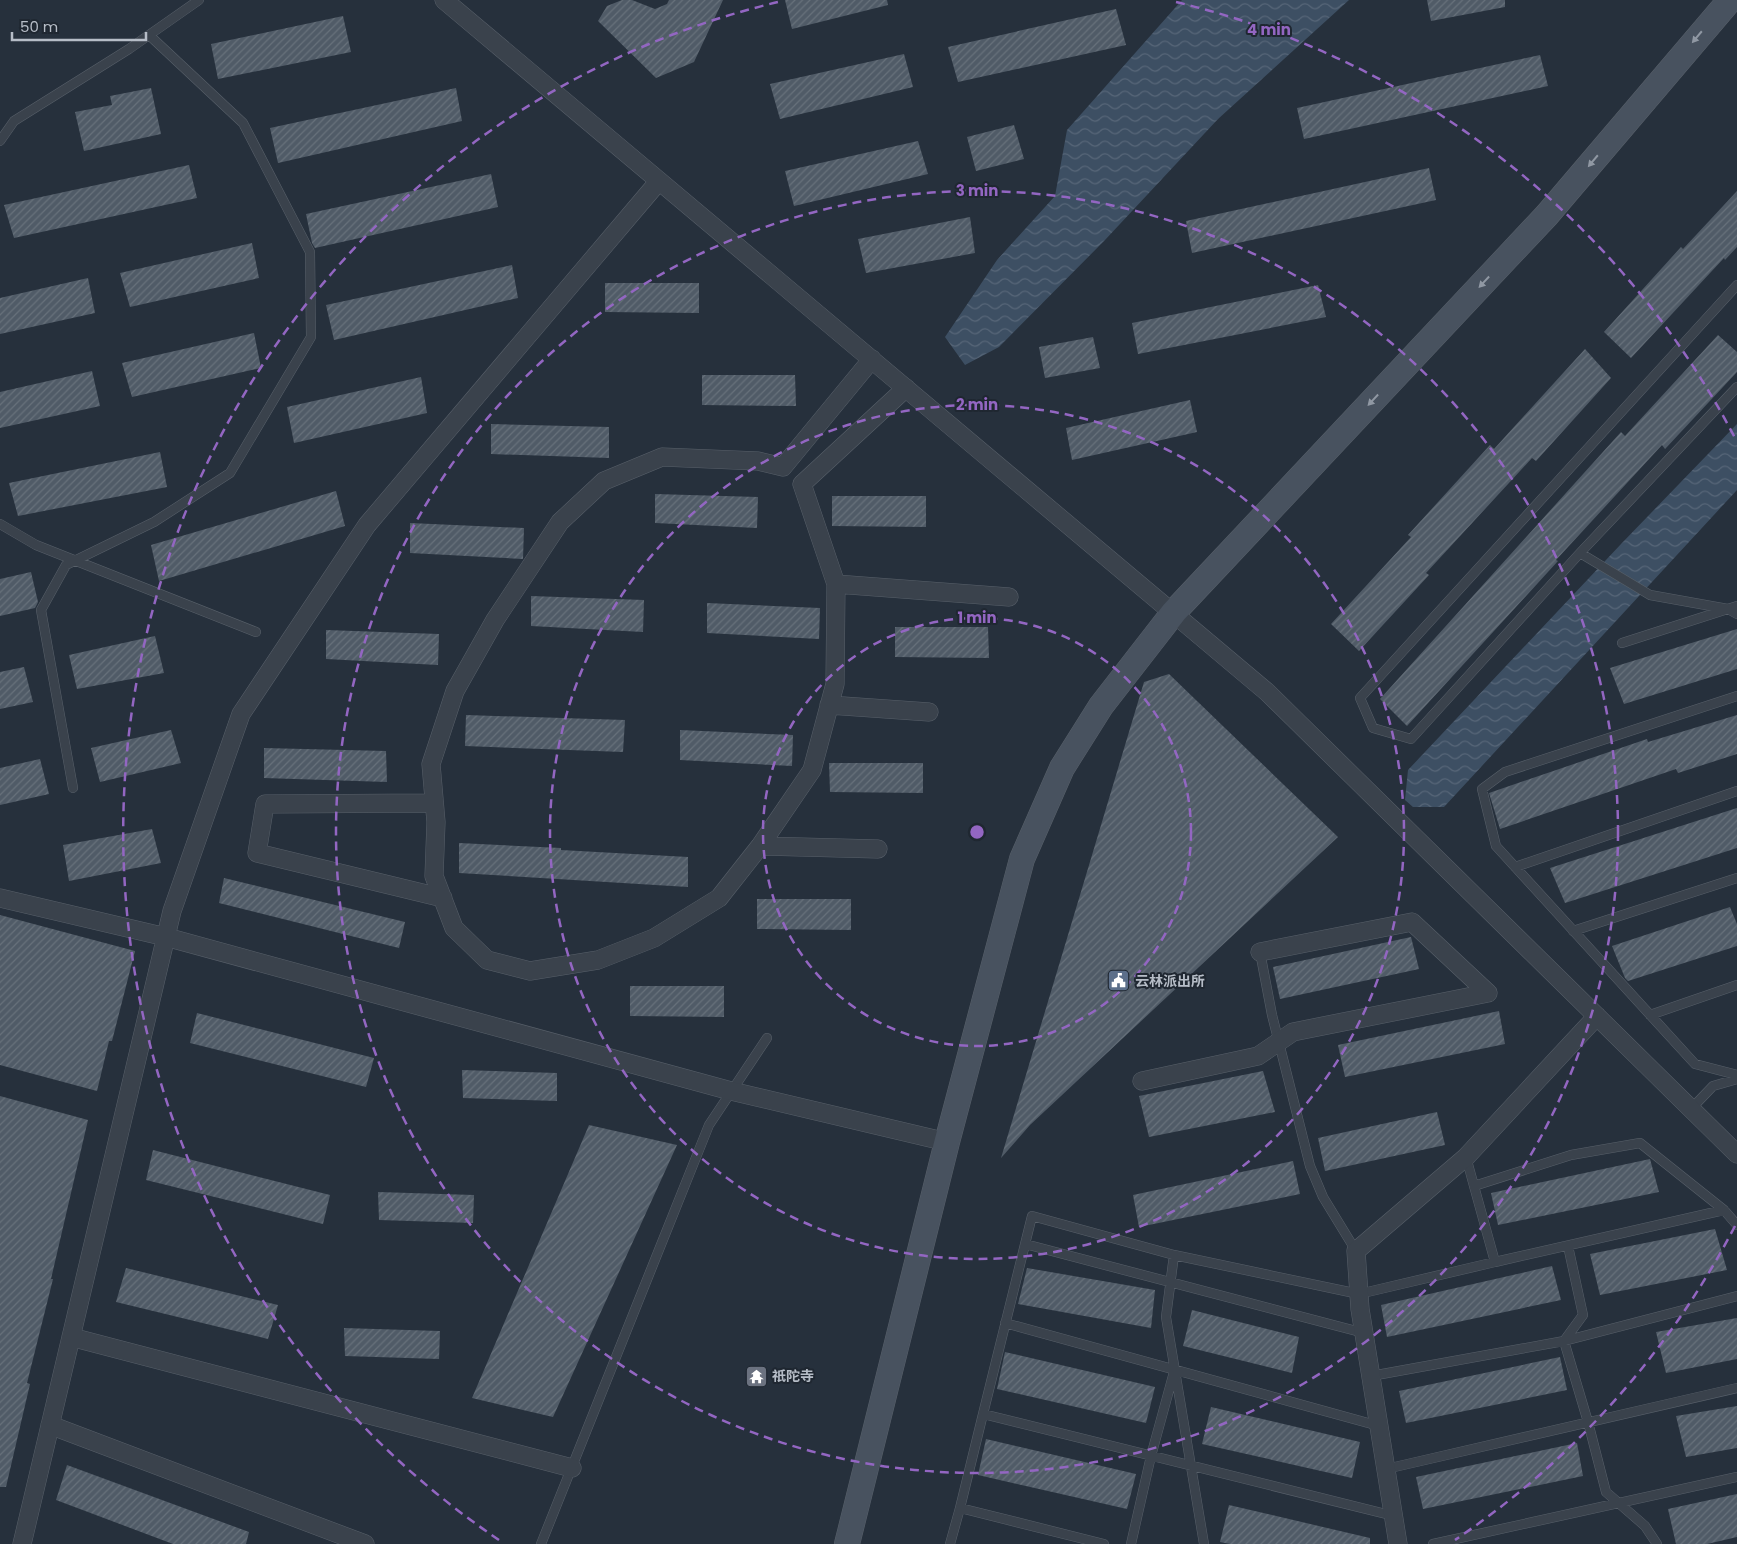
<svg xmlns="http://www.w3.org/2000/svg" width="1737" height="1544" viewBox="0 0 1737 1544" font-family="Poppins,'Noto Sans SC',sans-serif">
	<style>
		.water { fill: url(#water-waves) }
		.building { fill: url(#building-hatch) }
		.lines { fill: none; stroke-linecap: round; stroke-linejoin: round }
		.lane-casing { stroke: #58606a; stroke-width: 10 }
		.street-casing { stroke: #58606a; stroke-width: 19 }
		.secondary-casing { stroke: #58606a; stroke-width: 26 }
		.lane { stroke: #3a424c; stroke-width: 9 }
		.street { stroke: #3a424c; stroke-width: 18 }
		.secondary { stroke: #48525f; stroke-width: 25 }
		.oneway { fill: #9098a3 }
		.ring { fill: none; stroke: #9366c2; stroke-width: 2.5; stroke-dasharray: 9 6 }
		.labels { text-anchor: middle; stroke-width: 4; stroke-linejoin: round; paint-order: stroke }
		.poi-label { font-size: 14px; font-weight: bold; fill: #b6bdc7; stroke: #1f2731; text-anchor: start }
		.centre { fill: #9366c2; stroke: #1f2731; stroke-width: 2.5 }
		.ring-label { font-size: 15px; text-anchor: middle; font-weight: bold; fill: #9366c2; stroke: #1f2731; stroke-width: 4; stroke-linejoin: round; paint-order: stroke }
	</style>
	<defs>
		<pattern id="water-waves" width="16" height="10" patternUnits="userSpaceOnUse" patternTransform="scale(1.25)"><rect width="16" height="10" fill="#3d4f63"/><path d="M0 5q4-4 8 0t8 0" fill="none" stroke="#576678"/></pattern>
		<pattern id="building-hatch" width="6" height="6" patternUnits="userSpaceOnUse" patternTransform="scale(1.25)"><rect width="6" height="6" fill="#505b67"/><path d="M-1 1l2-2M0 6l6-6M5 7l2-2" fill="none" stroke="#67717b"/></pattern>
	</defs>
	<rect width="100%" height="100%" fill="#26303c"/>
	<!-- water -->
	<path class="water" d="M1182,0h167l-131,119 -113,121 -106,107 -34,18 -20,-28 52,-77 58,-64 12,-66z
		M1737,424v66l-293,317h-31l-8,-7 3,-30 214,-227z"/>
	<!-- building -->
	<path class="building" d="M622,0h10l23,9 12,-5 2,-4h54l-29,62 -38,16 -58,-57 9,-15z
		M785,0h102l1,5 -96,24z
		M1427,0h78v7l-74,14z
		M1116,9l10,36 -168,37 -10,-35z
		M343,16l8,36 -133,27 -7,-35z
		M904,54l9,33 -133,32 -10,-35z
		M1540,55l8,31 -244,53 -7,-31z
		M151,88l10,46 -77,17 -9,-39 37,-7 -2,-9z
		M456,88l6,33 -184,42 -8,-35z
		M1014,125l10,34 -48,12 -9,-34z
		M918,141l10,33 -134,32 -9,-35z
		M189,165l8,33 -183,40 -10,-33z
		M1429,168l7,32 -244,53 -6,-32z
		M491,174l7,33 -183,41 -3,-5 -6,-29z
		M1737,191v56l-12,13 -1,-2 -93,100 -27,-26 77,-85 2,2z
		M970,217l5,36 -109,20 -8,-34z
		M252,243l7,35 -129,29 -10,-34z
		M512,265l6,33 -184,42 -8,-35z
		M88,278l7,35 -95,21v-36z
		M605,283h94v30l-94,-1z
		M1318,285l8,32 -188,37 -6,-31z
		M254,333l7,35 -129,29 -10,-34z
		M1718,335l19,17v20l-72,77 -3,-4 -106,115 2,1 -151,165 -27,-27 241,-267 4,4z
		M1093,337l7,31 -55,10 -6,-31z
		M1585,349l26,29 -75,83 -4,-3 -106,115 3,2 -70,76 -28,-27 80,-87 -3,-2 82,-90 4,4z
		M92,371l8,35 -100,22v-36z
		M702,375h93l1,31 -94,-1z
		M421,377l6,36 -133,30 -7,-36z
		M1190,400l7,32 -125,28 -6,-32z
		M491,424l118,3v31l-118,-4z
		M160,452l7,35 -149,29 -9,-33z
		M336,491l9,35 -186,55 -8,-36z
		M655,494l103,3 -1,31 -102,-5z
		M832,496h94v31l-94,-1z
		M410,523l114,5 -1,31 -113,-6z
		M31,572l7,30 -3,6 -35,8v-37z
		M531,596l113,4 -1,32 -112,-6z
		M707,603l113,5 -1,31 -112,-6z
		M895,627h93l1,31 -94,-1z
		M1737,629v40l-113,35 -14,-36z
		M326,630l113,4 -1,31 -112,-6z
		M155,636l9,37 -87,16 -8,-34z
		M24,667l9,35 -33,7v-37z
		M1169,674l169,163 -308,288 -29,33 143,-476z
		M466,715l159,5 -2,32 -158,-6z
		M1737,715v39l-59,19 -2,-4 -176,60 -11,-36 158,-54 1,3z
		M171,730l10,33 -81,19 -9,-34z
		M680,730l113,5 -1,31 -112,-6z
		M264,748l122,3 1,31 -123,-4z
		M40,759l9,35 -49,11v-37z
		M829,763h94v30l-93,-1z
		M1737,808v40l-172,55 -15,-35z
		M152,829l9,34 -92,18 -6,-36z
		M459,843l102,5v2l127,7v30l-229,-14z
		M224,878l181,44 -6,26 -180,-45z
		M757,899h94v31l-94,-1z
		M1730,907l7,17v22l-109,35 -3,-3 -13,-32z
		M0,915l135,36 -23,90h-3l-12,50 -97,-26z
		M1411,937l8,32 -139,30 -7,-32z
		M630,986h94v31l-94,-1z
		M1499,1011l6,33 -160,33 -7,-32z
		M197,1013l177,45 -8,29 -176,-44z
		M462,1070l95,3v28l-94,-3z
		M1263,1071l12,41 -126,25 -10,-41z
		M0,1096l88,24 -37,159h2l-26,104 3,1 -24,103h-6z
		M1437,1112l8,33 -120,26 -7,-33z
		M589,1125l88,20 -124,272 -81,-19z
		M153,1150l177,45 -7,29 -177,-44z
		M1650,1159l9,33 -161,33 -7,-32z
		M1293,1161l7,33 -161,33 -6,-32z
		M378,1192l96,3 -1,28 -94,-3z
		M1715,1229l12,41 -127,25 -10,-41z
		M1552,1266l9,34 -174,37 -6,-32z
		M126,1268l152,37 -10,34 -152,-37z
		M1027,1268l128,22 -4,38 -133,-24z
		M1192,1310l107,27 -7,36 -109,-27z
		M1737,1318v41l-71,14 -10,-41z
		M344,1328l96,3 -1,28 -94,-3z
		M1005,1352l150,35 -9,36 -149,-34z
		M1560,1357l7,33 -161,33 -7,-32z
		M1737,1406v42l-51,9 -10,-41z
		M1211,1407l149,35 -8,36 -150,-34z
		M986,1439l150,35 -9,35 -149,-34z
		M1577,1443l6,33 -160,33 -7,-32z
		M67,1465l182,67 -3,12h-73l-117,-44z
		M1737,1494v43l-30,7h-31l-8,-35z
		M1229,1505l141,33v6h-140l-10,-2z"/>
	<g class="lines">
		<defs>
			<path id="lane" d="M0,141l14,-20 115,-72 70,-49
				M1737,285l-377,413 13,30 38,11 169,-186 157,-166
				M0,524l36,21 220,87
				M1580,553l70,42 78,14 9,5
				M1622,643l115,-37
				M1737,696l-232,76 -23,17 14,57 199,218 42,11
				M73,788l-32,-178 25,-45 88,-43 76,-49 81,-136 -1,-85 -67,-129 -94,-88
				M1515,867l222,-76
				M1573,931l164,-53
				M1260,952l12,63 38,151 13,31 33,54
				M1650,1015l87,-30
				M1691,1109l22,-23 24,-7
				M1466,1157l29,105 229,-52
				M1474,1186l97,-31 69,-12 84,67 13,15
				M1025,1244l339,89
				M1568,1246l15,69 -19,26 24,81 18,70 39,34 12,18
				M1174,1255l-8,62 38,227
				M1005,1323l374,103
				M1371,1376l193,-35 173,-45
				M983,1414l49,-198 142,39 185,39 136,-32
				M1386,1469l351,-81
				M960,1508l23,-94 411,102
				M541,1544l168,-419 58,-87
				M950,1544l10,-36 144,36
				M1131,1544l20,-88 23,-84
				M1433,1544l304,-67"/>
			<path id="street" d="M444,0l823,692 470,462
				M872,359l-89,108 -25,-6 -96,-4 -58,24 -44,41 -65,98 -40,71 -24,73 5,58 -2,54 20,52 33,32 43,11 68,-11 56,-22 65,-40 41,-52 52,-76 23,-86 1,-100 173,13
				M836,584l-34,-100 104,-96
				M829,705l100,7
				M434,803l-169,1 -8,49 186,45
				M760,846l118,3
				M0,898l166,39 565,154 216,51
				M1260,952l152,-30 76,71
				M1142,1081l116,-25 35,-24 195,-39
				M71,1337l501,131
				M50,1425l315,119
				M22,1544l150,-633 69,-197 126,-189 292,-344
				M1398,1544l-38,-235 -4,-58 110,-94 131,-141"/>
			<path id="secondary" d="M847,1544l100,-402 75,-283 40,-91 39,-62 73,-94 373,-397 183,-215"/>
		</defs>
		<!-- lane casing -->
		<use href="#lane" class="lane-casing"/>
		<!-- street casing -->
		<use href="#street" class="street-casing"/>
		<!-- secondary casing -->
		<use href="#secondary" class="secondary-casing"/>
		<!-- lane -->
		<use href="#lane" class="lane"/>
		<!-- street -->
		<use href="#street" class="street"/>
		<!-- secondary -->
		<use href="#secondary" class="secondary"/>
	</g>
	<!-- one-way arrows -->
	<defs><path id="oneway-solid" d="M-6-.8H1V-3.2L6.5 0L1 3.2V.8H-6Z" transform="scale(1.25)"/></defs>
	<g class="oneway">
		<use href="#oneway-solid" transform="translate(1697 37) rotate(130)"/>
		<use href="#oneway-solid" transform="translate(1593 161) rotate(130)"/>
		<use href="#oneway-solid" transform="translate(1484 282) rotate(133)"/>
		<use href="#oneway-solid" transform="translate(1373 400) rotate(133)"/>
	</g>
	<!-- distance rings -->
	<g class="ring">
		<circle cx="977" cy="832" r="214"/>
		<circle cx="977" cy="832" r="427"/>
		<circle cx="977" cy="832" r="641"/>
		<path d="M1735 1226A854 854 0 0 1 1455 1540M499 1540A854 854 0 0 1 778 2M1176 2A854 854 0 0 1 1735 438"/>
	</g>
	<!-- icons -->
	<defs>
		<symbol id="civic-square" viewBox="-11 -11 22 22"><rect x="-9" y="-9" width="18" height="18" rx="4" fill="#5c6f8a" stroke="#1f2731"/><path d="M-.6-6.5H3V-4.5H.6V-3L4-1V1h2V6H-6V1h2V-1L-.6-3ZM-1.2 2.5V6h2.4V2.5Z" fill="#fff"/></symbol>
		<symbol id="temple-square" viewBox="-11 -11 22 22"><rect x="-9" y="-9" width="18" height="18" rx="4" fill="#6b7280" stroke="#1f2731"/><path d="M0-6L5-2H3V0L6.5 2.5H4V6H1.5V3h-3V6H-4V2.5H-6.5L-3 0V-2H-5Z" fill="#fff"/></symbol>
	</defs>
	<g fill-rule="evenodd">
		<use href="#civic-square" x="1106" y="968" width="25" height="25"/>
		<use href="#temple-square" x="744" y="1364" width="25" height="25"/>
	</g>
	<g class="labels">
		<!-- poi labels -->
		<g class="poi-label">
			<text x="1135" y="986">云林派出所</text>
			<text x="772" y="1381">祇陀寺</text>
		</g>
	</g>
	<circle cx="977" cy="832" r="8" class="centre"/>
	<g class="ring-label">
		<text x="1269" y="35">4 min</text>
		<text x="977" y="196">3 min</text>
		<text x="977" y="410">2 min</text>
		<text x="977" y="623">1 min</text>
	</g>
	<!-- scale -->
	<path d="M12 32v8h134v-8" fill="none" stroke="#b6bdc7" stroke-width="2.5"/>
	<text x="20" y="32" font-size="15" fill="#b6bdc7" stroke="#1f2731" stroke-width="4" paint-order="stroke">50 m</text>
</svg>
